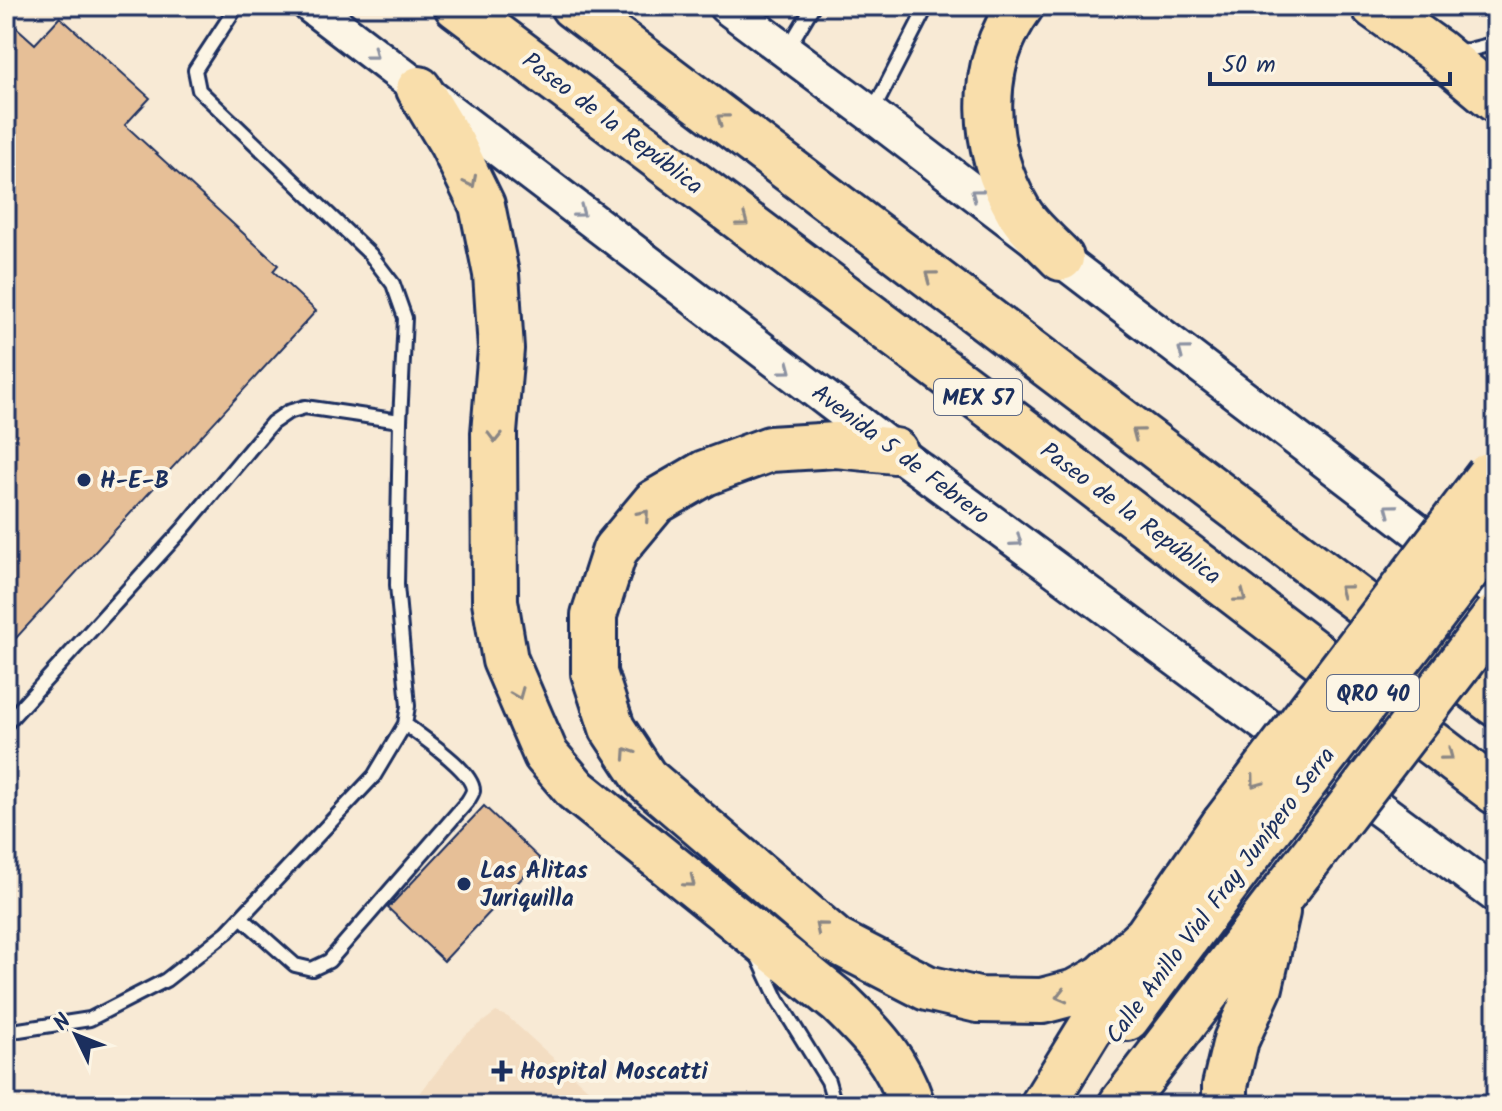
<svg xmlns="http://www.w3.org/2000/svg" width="1502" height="1111" viewBox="0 0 1502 1111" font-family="Kalam,sans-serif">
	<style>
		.built { fill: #f3ddc2 }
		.building { fill: #e6bf97; stroke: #1b2f5e; stroke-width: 2 }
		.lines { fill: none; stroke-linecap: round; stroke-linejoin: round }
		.lane-casing { stroke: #1b2f5e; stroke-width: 18 }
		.secondary-casing { stroke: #1b2f5e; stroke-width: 40 }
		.highway-casing { stroke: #1b2f5e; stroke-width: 50 }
		.lane { stroke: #fcf5e5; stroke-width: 12 }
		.secondary { stroke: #fcf5e5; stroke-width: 34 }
		.highway { stroke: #f9deab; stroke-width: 44 }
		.highway-bridge-casing { stroke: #1b2f5e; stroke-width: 50; stroke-linecap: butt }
		.highway-bridge { stroke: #f9deab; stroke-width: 44 }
		.oneway { stroke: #8c92a2 }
		.oneway2 { stroke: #8a8684 }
		.poi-dot { fill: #1b2f5e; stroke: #fcf5e5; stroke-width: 3 }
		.labels { text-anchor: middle; stroke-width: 8; stroke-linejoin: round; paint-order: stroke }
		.shield { fill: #fcf5e5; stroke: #5e6a86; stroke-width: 2 }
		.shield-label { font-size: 22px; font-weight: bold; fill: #1b2f5e }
		.street-label { font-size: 24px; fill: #1b2f5e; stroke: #fcf5e5 }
		.poi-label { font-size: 24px; font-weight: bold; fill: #1b2f5e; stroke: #fcf5e5; text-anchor: start }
	</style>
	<rect width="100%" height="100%" fill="#f8ead5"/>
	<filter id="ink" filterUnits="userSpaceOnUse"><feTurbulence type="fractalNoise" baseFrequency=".0125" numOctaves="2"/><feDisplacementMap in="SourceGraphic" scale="16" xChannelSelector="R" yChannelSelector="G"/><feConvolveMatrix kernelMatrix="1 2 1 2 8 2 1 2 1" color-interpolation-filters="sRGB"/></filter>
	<g filter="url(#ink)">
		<!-- built -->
		<path class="built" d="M496,1012l12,5 97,88h-194l53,-69z"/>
		<!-- building -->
		<path class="building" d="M60,17l90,81 -25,27 153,140 -5,6 43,40 -310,338v-631l29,26z
			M484,806l56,53 -96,102 -56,-53z"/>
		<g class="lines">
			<defs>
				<path id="lane" d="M788,48l25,-42
					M1456,51l13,-1 27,-7
					M873,111l54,-105
					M6,724l177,-195 89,-106 16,-11 17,-5 95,14 5,-103 -12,-34 -23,-30 -171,-164 -4,-20 42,-64
					M241,917l54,48 17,4 17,-8 138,-159c2,-3 5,-8 6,-11 1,-20 -53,-55 -68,-67
					M758,957l20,43 50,81 7,24
					M6,1032l84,-13 76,-39 61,-48 147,-156 31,-52 3,-18 -11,-121 3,-164"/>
				<path id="secondary" d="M311,6l584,445 601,444
					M726,6l145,108 625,477"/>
				<path id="highway" d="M457,6l577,433 462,353
					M573,6l923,698
					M1021,6c-45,61 -39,143 -2,206 10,17 28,31 42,46
					M1374,6l63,45 59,49
					M419,89l33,55 30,61 14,69 5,75 -7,84 1,168 10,59 41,95 30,35 264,213c34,33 57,57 72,102
					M895,451l-59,-6 -66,4 -65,24 -50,29 -40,48 -21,65v58l18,55 33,50 191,163 91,47 51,12 64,1 34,-9 27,-15 44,-41
					M1127,1018l123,-165
					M1043,1105l104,-169 77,-112
					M1121,1105l180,-235
					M1225,1105v-19l11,-46 24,-53 17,-75"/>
			</defs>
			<!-- lane casing -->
			<use href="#lane" class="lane-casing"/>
			<!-- secondary casing -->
			<use href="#secondary" class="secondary-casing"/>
			<!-- highway casing -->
			<use href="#highway" class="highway-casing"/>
			<!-- lane -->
			<use href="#lane" class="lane"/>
			<!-- secondary -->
			<use href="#secondary" class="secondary"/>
			<!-- highway -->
			<use href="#highway" class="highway"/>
			<defs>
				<path id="highway-bridge" d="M1224,824l265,-349
					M1250,853l246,-320
					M1301,870l195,-254"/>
			</defs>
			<!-- highway-bridge casing -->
			<use href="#highway-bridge" class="highway-bridge-casing"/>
			<!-- highway-bridge -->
			<use href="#highway-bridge" class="highway-bridge"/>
		</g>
		<!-- one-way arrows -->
		<defs><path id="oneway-chevron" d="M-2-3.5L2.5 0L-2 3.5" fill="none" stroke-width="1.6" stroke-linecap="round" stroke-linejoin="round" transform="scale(2)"/></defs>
		<g class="oneway">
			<use href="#oneway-chevron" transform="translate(373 54) rotate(38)"/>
			<use href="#oneway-chevron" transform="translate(976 194) rotate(-143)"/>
			<use href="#oneway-chevron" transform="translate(580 212) rotate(37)"/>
			<use href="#oneway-chevron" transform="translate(1183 351) rotate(-143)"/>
			<use href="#oneway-chevron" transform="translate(787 369) rotate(37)"/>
			<use href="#oneway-chevron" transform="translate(1390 509) rotate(-143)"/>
			<use href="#oneway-chevron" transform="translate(1017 541) rotate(36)"/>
		</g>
		<g class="oneway2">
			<use href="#oneway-chevron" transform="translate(722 119) rotate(-143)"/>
			<use href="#oneway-chevron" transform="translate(471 182) rotate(63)"/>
			<use href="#oneway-chevron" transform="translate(743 221) rotate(37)"/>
			<use href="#oneway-chevron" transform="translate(930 276) rotate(-143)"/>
			<use href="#oneway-chevron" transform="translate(1137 433) rotate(-143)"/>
			<use href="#oneway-chevron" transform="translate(495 437) rotate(91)"/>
			<use href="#oneway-chevron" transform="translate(644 515) rotate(-49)"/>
			<use href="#oneway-chevron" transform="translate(1344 590) rotate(-143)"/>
			<use href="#oneway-chevron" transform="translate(1241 597) rotate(37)"/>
			<use href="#oneway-chevron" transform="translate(518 694) rotate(68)"/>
			<use href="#oneway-chevron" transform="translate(628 753) rotate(-124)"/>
			<use href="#oneway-chevron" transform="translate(1448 755) rotate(37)"/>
			<use href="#oneway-chevron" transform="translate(1256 782) rotate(127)"/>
			<use href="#oneway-chevron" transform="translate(690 882) rotate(39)"/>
			<use href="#oneway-chevron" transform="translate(820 927) rotate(-140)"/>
			<use href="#oneway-chevron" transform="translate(1061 996) rotate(166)"/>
		</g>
	</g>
	<!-- markers -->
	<g class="poi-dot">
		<circle cx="84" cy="480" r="8"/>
		<circle cx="464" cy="884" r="8"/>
		<path d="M498 1059h8v8h8v8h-8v8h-8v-8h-8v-8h8z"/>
	</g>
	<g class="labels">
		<!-- shield labels -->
		<g class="shield">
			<rect x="934" y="379" width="88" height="36" rx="6"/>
			<rect x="1327" y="675" width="92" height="36" rx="6"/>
		</g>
		<g class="shield-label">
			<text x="978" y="405">MEX 57</text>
			<text x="1373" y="701">QRO 40</text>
		</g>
		<!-- street labels -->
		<g class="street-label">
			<text transform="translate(613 123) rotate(37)" y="8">Paseo de la República</text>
			<text transform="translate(901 454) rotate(37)" y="8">Avenida 5 de Febrero</text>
			<text transform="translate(1131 513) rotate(37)" y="8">Paseo de la República</text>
			<text transform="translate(1220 895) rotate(-53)" y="8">Calle Anillo Vial Fray Junípero Serra</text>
		</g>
		<!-- poi labels -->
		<g class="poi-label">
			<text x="100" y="488">H-E-B</text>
			<text x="480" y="878">Las Alitas<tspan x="480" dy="28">Juriquilla</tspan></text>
			<text x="520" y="1079">Hospital Moscatti</text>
		</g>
	</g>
	<!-- margin -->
	<rect width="1502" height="1111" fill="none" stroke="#fcf5e5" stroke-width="32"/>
	<rect x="16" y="16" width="1470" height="1079" fill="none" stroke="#1b2f5e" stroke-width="3" filter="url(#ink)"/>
	<!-- north arrow -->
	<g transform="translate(76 1035) rotate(313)" stroke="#fcf5e5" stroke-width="6" paint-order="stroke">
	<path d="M0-6L14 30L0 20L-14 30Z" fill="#1b2f5e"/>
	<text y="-12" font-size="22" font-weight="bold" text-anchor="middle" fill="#1b2f5e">N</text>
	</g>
	<!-- scale -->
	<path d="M1210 72v12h240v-12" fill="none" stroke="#1b2f5e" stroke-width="4"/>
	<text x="1222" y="72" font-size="24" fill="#1b2f5e" stroke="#fcf5e5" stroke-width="6" paint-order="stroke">50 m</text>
</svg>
